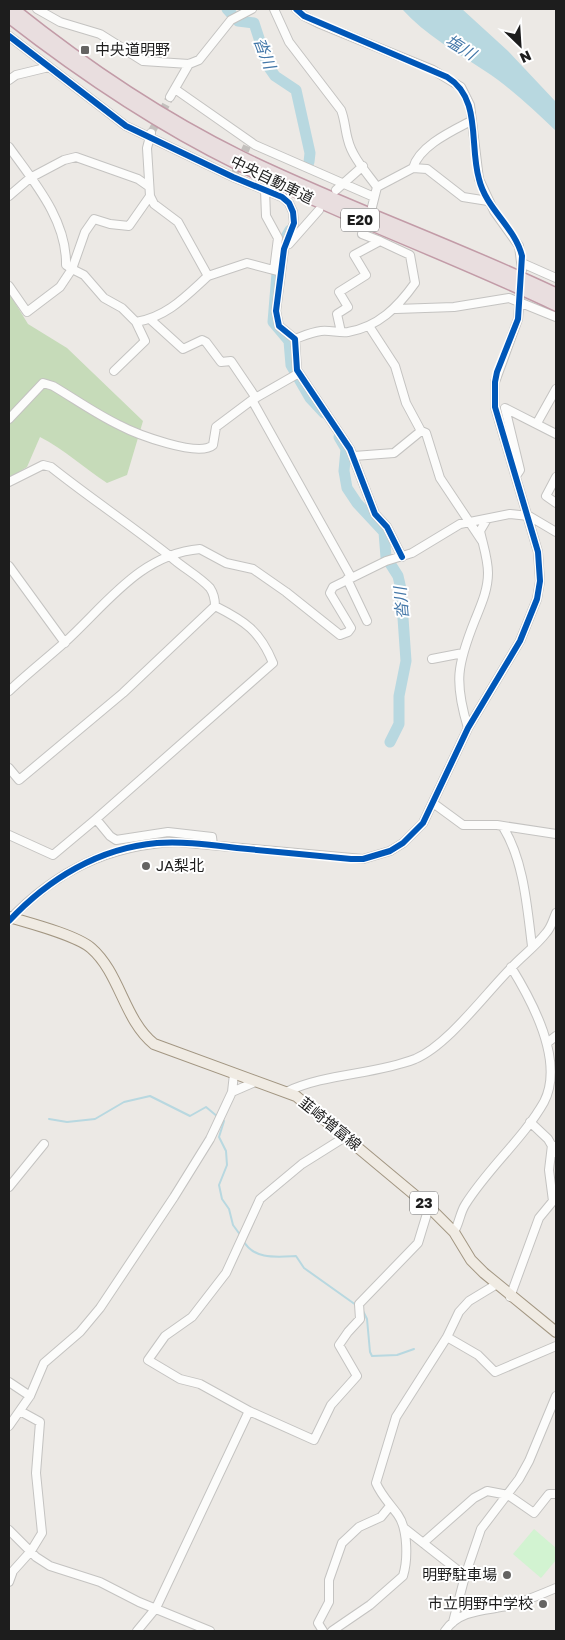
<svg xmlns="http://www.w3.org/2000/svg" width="565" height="1640" viewBox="0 0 565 1640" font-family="'Golos Text','Noto Sans JP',sans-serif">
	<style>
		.forest { fill: #c6dbb9 }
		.park { fill: #d2f3d1 }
		.water { fill: #b8d8e0 }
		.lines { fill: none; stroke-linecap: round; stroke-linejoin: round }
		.stream { stroke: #b8d8e0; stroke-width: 2 }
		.river { stroke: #b8d8e0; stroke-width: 11 }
		.minor-tunnel { stroke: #c3c0bd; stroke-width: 8; stroke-dasharray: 8 4; stroke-linecap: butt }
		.minor-casing { stroke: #c4c3c1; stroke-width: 10 }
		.major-casing { stroke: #a29682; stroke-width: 12 }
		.highway-casing { stroke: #c29ba7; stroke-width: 14 }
		.minor { stroke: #fcfcfb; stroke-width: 8 }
		.major { stroke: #f0ebe3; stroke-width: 10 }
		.highway { stroke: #e9dedf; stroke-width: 11 }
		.cycleway-casing { stroke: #fff; stroke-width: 9 }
		.cycleway { stroke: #0057b8; stroke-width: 6 }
		.poi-dot { fill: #656463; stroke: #fff; stroke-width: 2 }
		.labels { text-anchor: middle; stroke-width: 4; stroke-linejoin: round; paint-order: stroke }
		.shield { fill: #fff; stroke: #616161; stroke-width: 1 }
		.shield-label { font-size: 14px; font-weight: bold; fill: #1d1d1d }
		.poi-label { font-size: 15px; fill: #1d1d1d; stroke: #fff; text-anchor: start }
		.street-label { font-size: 15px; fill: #1d1d1d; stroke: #fff }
		.water-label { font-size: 16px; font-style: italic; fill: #4377a8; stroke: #fff }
	</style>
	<rect width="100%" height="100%" fill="#ece9e5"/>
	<!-- forest -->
	<path class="forest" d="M9,293l19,31 39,24 76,73 -16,54 -20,8c-23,-15 -42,-33 -67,-46l-13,30 -18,11z"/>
	<!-- park -->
	<path class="park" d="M534,1529l22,19v12l-15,18 -28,-24z"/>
	<!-- water -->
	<path class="water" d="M402,9h60l46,42 48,51v29c-22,-21 -45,-43 -71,-60 -28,-19 -60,-36 -83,-62z"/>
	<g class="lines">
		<!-- stream -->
		<path class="stream" d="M49,1119l18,3 28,-3 29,-17 26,-6 40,20 16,-9 12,10
			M222,1119l2,2 -5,16 7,14 1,14 -8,20 3,14 7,10 4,16 8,11
			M243,1240c10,20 34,17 53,16l8,12 52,37
			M362,1309l5,10 3,33 2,4 25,-1 17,-6"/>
		<!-- river -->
		<path class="river" d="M227,9l11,12 16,2 14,43 7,10 21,14 14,63 -1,9
			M290,230l-11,19 -6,73 16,19 2,24 19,33 14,15
			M339,437l7,12 -2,22 3,17 10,15 27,29 2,25 12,19 3,13 5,72 -7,35v28l-9,18"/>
		<!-- minor-tunnel -->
		<path class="minor-tunnel" d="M151,133l19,-36
			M235,173l12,-27"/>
		<defs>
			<path id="minor" d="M37,9l23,13 40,12 43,27 46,3 10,-4 32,-40 21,-11
				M274,9l15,33 52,68c4,10 4,20 7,30 4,17 19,33 29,47l-5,20
				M296,9l8,7 14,7 115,47 28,17 9,18 9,74 15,32 25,35 3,24
				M9,36l117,90 107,51 49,20 7,6 4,9 1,11 -10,26 -8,62 3,15 16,13 2,31 53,79 25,65 12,13 15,30
				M9,80l7,-5 33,-8
				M175,89l80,56 119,52
				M170,97l19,-33
				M151,133l-4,15 3,48 4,8 24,18 30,54 39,-13 34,9
				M9,147c25,35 58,73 57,118l6,4 -12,18 -33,25 -18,-26
				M413,168c6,-22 39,-37 58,-47
				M377,187l36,-19 14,1 36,28 25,4
				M265,190l1,26 12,22 -4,32
				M336,190l27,-24
				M9,196l21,-18 34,-18 12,-3 62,22 10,7
				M150,196l-21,30 -19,-2 -16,-5 -9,13 -13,37 12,6 20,23 18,10 14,14c31,-5 50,-26 72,-46
				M289,244l30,-34
				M522,263l34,15
				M396,309l58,-2 55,-9 47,19
				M151,320l32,29 19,-9 4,2 15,20 10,-1 25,37
				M369,326l26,40 11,37 15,28 5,2 14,45 42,63
				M341,332l-4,-18 11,-7 -9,-15 27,-17 -12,-20 26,-14 -18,-7 1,-4
				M295,339c8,-3 17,-7 26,-8 9,-1 18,2 27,1 30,-5 50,-25 67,-49l-5,-28 -30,-14
				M114,371l31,-30 -9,-19
				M252,400l99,177
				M9,419l34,-36 10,3c22,13 43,28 66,39 17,9 80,33 94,20l3,-18 36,-27 47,-27
				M537,423l19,-34
				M354,456l40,-3 27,-22
				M516,476l4,-6 -15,-62 51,26
				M556,477l-10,19 10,7
				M9,482l34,-17 8,2c39,31 81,59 120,90 12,11 28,19 39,31 4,6 5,11 5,18 30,15 45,25 58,57l-177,156 14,17 6,4 52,-8 44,5 1,8
				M9,566l56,77
				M347,579l20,42
				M432,659l31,-6
				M9,691c18,-17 37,-32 55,-48 42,-38 76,-89 136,-94l26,14 27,6 33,23 54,43 8,-3 3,-4 -21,-35 3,-6 53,-26 26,-8 48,-29 50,-10 19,2 27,16
				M468,728c-14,-46 -11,-63 7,-108 6,-15 13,-30 13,-47 0,-14 -5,-28 -8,-42l7,-12
				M9,768l10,12 104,-87 92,-87
				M433,803l30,22h34l59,9
				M503,827c21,34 24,80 29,119
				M9,835l44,20 43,-36
				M9,920c47,-49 99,-75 167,-78l187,17 27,-8 13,-8 20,-20 45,-95 52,-87 17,-42 3,-18 -2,-29 -43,-145v-25l23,-63 2,-23
				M547,1043l9,-7
				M232,1092l23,-10
				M286,1092c40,-19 88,-17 129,-33 33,-14 70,-65 96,-91 11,-12 25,-22 35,-35 5,-5 7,-13 10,-20
				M530,1122l18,17 8,14
				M9,1187l35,-43
				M454,1232c5,-8 6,-19 11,-27 23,-37 58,-66 79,-103 21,-41 -12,-101 -33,-135
				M510,1297l29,-79 14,-17 -4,-31 3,-25
				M447,1337l31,18 17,17 61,-26
				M9,1382l21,14
				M249,1411l-49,-27 -20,-5 -32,-19 17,-24 27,-19 34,-44 34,-74 42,-35 43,-27
				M9,1426l21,-30 14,-33 36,-31 20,-24 74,-111 36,-58 22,-47 2,-18
				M404,1528l61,48
				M9,1530l27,27 14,9 50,16 39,20 71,29
				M423,1543l51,-45 13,-7 21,4 26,18 15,-19h7
				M9,1582l4,-11 18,-20 11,-18 -6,-60 4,-51 -20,-11
				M453,1622l12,-46 16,-47 38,-50 10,-18 27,-65
				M137,1631l19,-23 93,-197 65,29 17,-35 26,-29 -18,-31 9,-13 12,-13 -1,-15 59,-61 11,-36
				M323,1631l-5,-8 11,-21v-22l13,-37 17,-16 22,-10 9,-11
				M332,1631l38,-26 33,-29c5,-16 5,-47 -5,-61 -8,-11 -17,-20 -22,-32l20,-66 51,-80 12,-25 10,-11 28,-17
				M445,1631c15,-23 44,-20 67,-26 15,-5 30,-11 44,-17"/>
			<path id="major" d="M9,917c20,6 67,18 82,31 29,25 33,72 63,96l142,52 133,111 25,25 17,28 13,13 72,59"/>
			<path id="highway" d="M13,9c70,56 147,108 228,148 103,50 212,88 315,137
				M9,17c72,56 147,107 229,147 104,52 213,91 318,141"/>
		</defs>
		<!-- minor casing -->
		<use href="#minor" class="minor-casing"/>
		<!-- major casing -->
		<use href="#major" class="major-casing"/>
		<!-- highway casing -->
		<use href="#highway" class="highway-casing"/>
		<!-- minor -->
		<use href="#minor" class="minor"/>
		<!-- major -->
		<use href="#major" class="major"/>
		<!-- highway -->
		<use href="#highway" class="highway"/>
		<defs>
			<path id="cycleway" d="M9,36l117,90 107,51 49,20 7,6 4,9 1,11 -10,26 -8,62 3,15 16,13 2,31 53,79 25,65 12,13 15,30
				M9,921c39,-42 90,-73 148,-78 27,-2 54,2 80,5 38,4 76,7 114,11h12l27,-8 13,-8 20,-20 45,-95 52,-87 17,-42 3,-18 -2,-29 -43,-145v-25l2,-10 21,-53 4,-63c-7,-29 -36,-47 -43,-77 -10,-34 3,-81 -32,-102l-143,-61 -8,-7"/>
		</defs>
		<!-- cycleway casing -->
		<use href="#cycleway" class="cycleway-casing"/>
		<!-- cycleway -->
		<use href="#cycleway" class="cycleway"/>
	</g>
	<!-- markers -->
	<g class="poi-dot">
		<rect x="80" y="45" width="10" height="10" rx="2.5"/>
		<circle cx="146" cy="866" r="5"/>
		<circle cx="507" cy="1575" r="5"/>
		<circle cx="543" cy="1604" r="5"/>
	</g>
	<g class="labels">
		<!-- shield labels -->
		<g class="shield">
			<rect x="341" y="208.5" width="38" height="23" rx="4"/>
			<rect x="410" y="1191.5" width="28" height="23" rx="4"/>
		</g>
		<g class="shield-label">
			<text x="360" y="225">E20</text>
			<text x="424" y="1208">23</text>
		</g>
		<!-- poi labels -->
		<g class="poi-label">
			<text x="95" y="55">中央道明野</text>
			<text x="156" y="871">JA梨北</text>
			<text x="497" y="1580" text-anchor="end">明野駐車場</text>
			<text x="533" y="1609" text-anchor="end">市立明野中学校</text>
		</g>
		<!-- street labels -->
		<g class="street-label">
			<text transform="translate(272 180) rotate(26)" y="5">中央自動車道</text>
			<text transform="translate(330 1124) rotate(39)" y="5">韮崎増富線</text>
		</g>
		<!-- water labels -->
		<g class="water-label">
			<text transform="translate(461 47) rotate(32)" y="6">塩川</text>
			<text transform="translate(265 53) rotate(69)" y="6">沓川</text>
			<text transform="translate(401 603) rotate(-95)" y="6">沓川</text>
		</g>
	</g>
	<!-- border -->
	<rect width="565" height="1640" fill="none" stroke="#1d1d1d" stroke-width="20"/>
	<!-- north arrow -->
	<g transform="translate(520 45) rotate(155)" stroke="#ffffff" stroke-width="4" paint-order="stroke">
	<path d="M0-4L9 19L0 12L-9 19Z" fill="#1d1d1d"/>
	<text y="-8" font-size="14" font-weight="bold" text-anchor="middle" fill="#1d1d1d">N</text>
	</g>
</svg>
